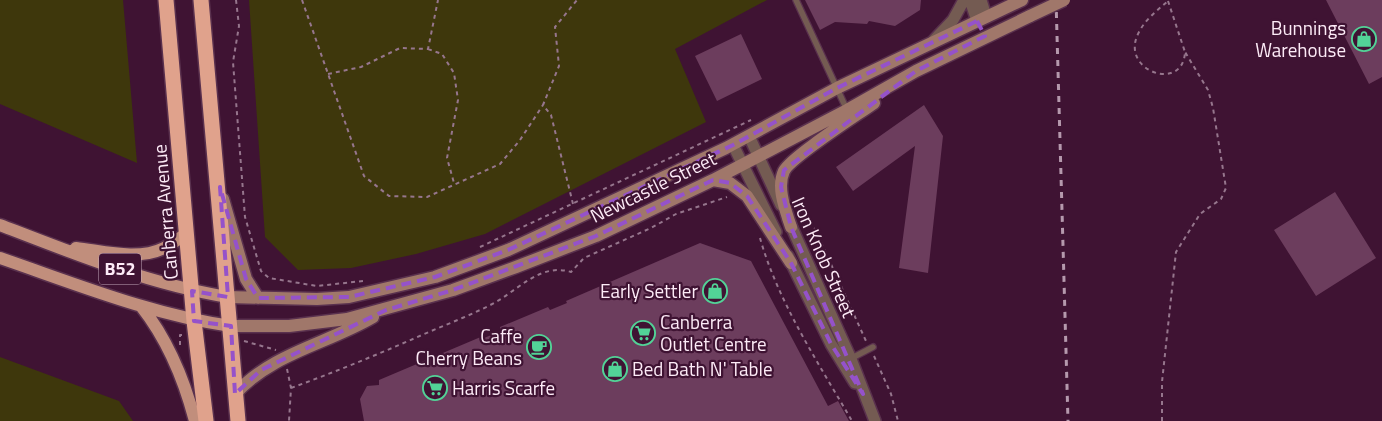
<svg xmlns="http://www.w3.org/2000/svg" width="1382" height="421" viewBox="0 0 1382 421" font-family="'Titillium Web',sans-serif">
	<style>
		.green { fill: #3e370c }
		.building { fill: #6c3d5d }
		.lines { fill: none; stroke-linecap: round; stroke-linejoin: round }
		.lane-casing { stroke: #5a314e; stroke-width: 8 }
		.street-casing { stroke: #5a314e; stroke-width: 14 }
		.secondary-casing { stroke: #5a314e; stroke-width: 15 }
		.primary-casing { stroke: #5a314e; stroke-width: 15 }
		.highway-casing { stroke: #5a314e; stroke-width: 18 }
		.path { stroke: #96768d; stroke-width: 2; stroke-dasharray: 4 4; stroke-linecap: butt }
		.lane { stroke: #745b52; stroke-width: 5.5 }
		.street { stroke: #745b52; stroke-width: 11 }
		.secondary { stroke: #a0776a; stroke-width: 12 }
		.primary { stroke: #c18e7c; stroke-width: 12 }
		.highway { stroke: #e0a28c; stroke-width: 15 }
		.rail { stroke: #b599ad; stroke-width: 3; stroke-dasharray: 6 6; stroke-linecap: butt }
		.secondary-bridge-casing { stroke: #5a314e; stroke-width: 15; stroke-linecap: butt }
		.secondary-bridge { stroke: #a0776a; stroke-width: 12 }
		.marked { fill: none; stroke: #9552ca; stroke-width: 4; stroke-dasharray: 10 6; stroke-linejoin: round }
		.labels { text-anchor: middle; stroke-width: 4.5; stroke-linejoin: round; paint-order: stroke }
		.shield { fill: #3f1333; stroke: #c4aabc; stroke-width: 1 }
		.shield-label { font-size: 18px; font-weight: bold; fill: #fdebf7 }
		.poi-label { font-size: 19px; fill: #fdebf7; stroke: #3f1333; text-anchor: end }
		.street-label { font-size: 19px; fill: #fdebf7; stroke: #3f1333 }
	</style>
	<rect width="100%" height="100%" fill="#3f1333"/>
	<!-- green -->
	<path class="green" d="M0,0h123l14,163 -137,-59z
		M249,0h518l-92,49 31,73 -221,112 -69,20 -65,14 -53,2 -33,-33z
		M0,357l119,44 14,20h-133z"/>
	<!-- building -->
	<path class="building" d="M805,0h116l-1,10 -25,16 -26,-5 -2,3 -32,-2 -15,8z
		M1326,0h56v77l-13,7z
		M741,34l21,45 -45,22 -22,-45z
		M924,105l19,31 -15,137 -29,-5 16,-122 -62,45 -17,-24z
		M1335,192l41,66 -60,38 -42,-66z
		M700,243l51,18 77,145 10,-5 11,20h-485l-4,-22 7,-13 12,-1v-5l104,-44 1,2 17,-7 -1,-4 48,-20 2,3 17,-7 -1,-2z"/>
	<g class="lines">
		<defs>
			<path id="lane" d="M796,0l51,110
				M850,359l23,-12"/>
			<path id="street" d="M970,0l7,21
				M981,0l5,16
				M934,40l19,-20 11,-20
				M749,136l32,69
				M733,145l43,87
				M788,219l63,140 24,62
				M788,256l43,88 24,39"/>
			<path id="secondary" d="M713,180l17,3 17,13 44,67
				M223,199l23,80 12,19
				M791,227c-5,-16 -15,-39 -7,-56 7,-14 73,-56 90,-68
				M228,297l89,2 32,-2 86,-20 73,-27 218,-102 111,-60 185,-88
				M231,326h58l58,-7 106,-29 63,-23 80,-31 117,-56 134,-70 69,-39 114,-55
				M235,394c37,-41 92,-50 138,-77"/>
			<path id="primary" d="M0,225c75,29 149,59 228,72
				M76,248c27,3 62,13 88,0 8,-4 16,-10 23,-15
				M0,258c76,26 152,57 231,68
				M141,306c27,34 43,73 54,115"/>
			<path id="highway" d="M166,0l28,321 12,100
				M201,0l37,421"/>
		</defs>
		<!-- lane casing -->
		<use href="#lane" class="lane-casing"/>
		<!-- street casing -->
		<use href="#street" class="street-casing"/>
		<!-- secondary casing -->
		<use href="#secondary" class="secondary-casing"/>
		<!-- primary casing -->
		<use href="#primary" class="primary-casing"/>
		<!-- highway casing -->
		<use href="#highway" class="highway-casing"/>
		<!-- path -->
		<path class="path" d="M236,0l3,26 -6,36 12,155 16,54 8,7 48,8 46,-5
			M302,0l62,176 25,20 38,1 73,-33 20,-24 23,-35
			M1168,1l17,51c-2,41 -65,19 -47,-18 7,-15 20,-24 31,-34
			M428,49l14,5 12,19 4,27 -11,58 7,25
			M328,74l33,-7 39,-19 28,1 10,-49
			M573,204l-22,-89 -8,-10 16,-39 -4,-39 22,-27
			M801,219l14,10 51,112
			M760,238c18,64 59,126 92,183
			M480,247l271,-127
			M244,341l32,9
			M180,345v-10h2
			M874,356l17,38 7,27
			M287,369l4,19 -2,33
			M291,388c44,-16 88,-34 131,-53 25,-11 50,-20 74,-33 24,-14 45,-39 75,-30l13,-14 67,-30 25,-14 51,-17
			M1162,421v-39l14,-130 24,-38 21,-15 5,-11 -13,-80 -5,-18 -23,-38"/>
		<!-- lane -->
		<use href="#lane" class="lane"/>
		<!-- street -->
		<use href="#street" class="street"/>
		<!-- secondary -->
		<use href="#secondary" class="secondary"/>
		<!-- primary -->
		<use href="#primary" class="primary"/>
		<!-- highway -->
		<use href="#highway" class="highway"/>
		<!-- rail -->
		<path class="rail" d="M1056,0l12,421"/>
		<defs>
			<path id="secondary-bridge" d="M1030,16l34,-16"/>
		</defs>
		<!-- secondary-bridge casing -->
		<use href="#secondary-bridge" class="secondary-bridge-casing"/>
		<!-- secondary-bridge -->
		<use href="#secondary-bridge" class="secondary-bridge"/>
	</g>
	<!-- marked area -->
	<path class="marked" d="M977,21l8,15 -69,35 -132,99 -3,17 10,40 72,167 -32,-50 -40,-81 -44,-67 -17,-13 -17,-3 -117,56 -143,54 -67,20 -125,60 -26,24 -4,-68 -37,-5 -2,-30 36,6 -8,-110 26,92 12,19 91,-1 86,-20 73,-27 225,-105 104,-57z"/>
	<!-- icons -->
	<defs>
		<symbol id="shop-ring" viewBox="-11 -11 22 22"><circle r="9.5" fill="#3f1333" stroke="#52d397" stroke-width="1.5"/><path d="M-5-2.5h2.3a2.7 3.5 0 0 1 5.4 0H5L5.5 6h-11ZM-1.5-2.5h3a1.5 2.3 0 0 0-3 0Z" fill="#52d397"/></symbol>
		<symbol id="supermarket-ring" viewBox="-11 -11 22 22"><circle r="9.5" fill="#3f1333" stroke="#52d397" stroke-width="1.5"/><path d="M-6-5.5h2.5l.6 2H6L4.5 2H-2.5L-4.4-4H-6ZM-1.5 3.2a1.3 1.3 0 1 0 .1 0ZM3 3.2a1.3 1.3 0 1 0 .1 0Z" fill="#52d397"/></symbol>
		<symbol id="cafe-ring" viewBox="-11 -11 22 22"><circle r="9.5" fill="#3f1333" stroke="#52d397" stroke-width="1.5"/><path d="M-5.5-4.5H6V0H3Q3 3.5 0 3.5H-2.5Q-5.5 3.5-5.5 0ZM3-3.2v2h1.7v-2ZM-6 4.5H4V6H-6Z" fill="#52d397"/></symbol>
	</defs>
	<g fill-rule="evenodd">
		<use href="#shop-ring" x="1350" y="25" width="28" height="28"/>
		<use href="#shop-ring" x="701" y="277" width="28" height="28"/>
		<use href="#supermarket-ring" x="629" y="319" width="28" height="28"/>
		<use href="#cafe-ring" x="525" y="333" width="28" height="28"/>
		<use href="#shop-ring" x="601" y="355" width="28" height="28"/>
		<use href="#supermarket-ring" x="421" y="374" width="28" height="28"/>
	</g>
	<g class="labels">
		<!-- shield labels -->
		<rect class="shield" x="99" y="253.5" width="42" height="31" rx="4"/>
		<g class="shield-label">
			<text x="120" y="275">B52</text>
		</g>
		<!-- poi labels -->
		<g class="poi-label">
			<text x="1346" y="35">Bunnings<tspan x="1346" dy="22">Warehouse</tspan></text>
			<text x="698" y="298">Early Settler</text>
			<text x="660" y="329" text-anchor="start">Canberra<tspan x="660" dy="22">Outlet Centre</tspan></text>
			<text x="522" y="343">Caffe<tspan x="522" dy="22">Cherry Beans</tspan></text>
			<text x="632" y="376" text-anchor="start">Bed Bath N' Table</text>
			<text x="452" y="395" text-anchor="start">Harris Scarfe</text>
		</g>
		<!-- street labels -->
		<g class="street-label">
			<text transform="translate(653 187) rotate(-26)" y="7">Newcastle Street</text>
			<text transform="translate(165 212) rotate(-95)" y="7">Canberra Avenue</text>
			<text transform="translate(824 257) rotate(66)" y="7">Iron Knob Street</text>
		</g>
	</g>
</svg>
